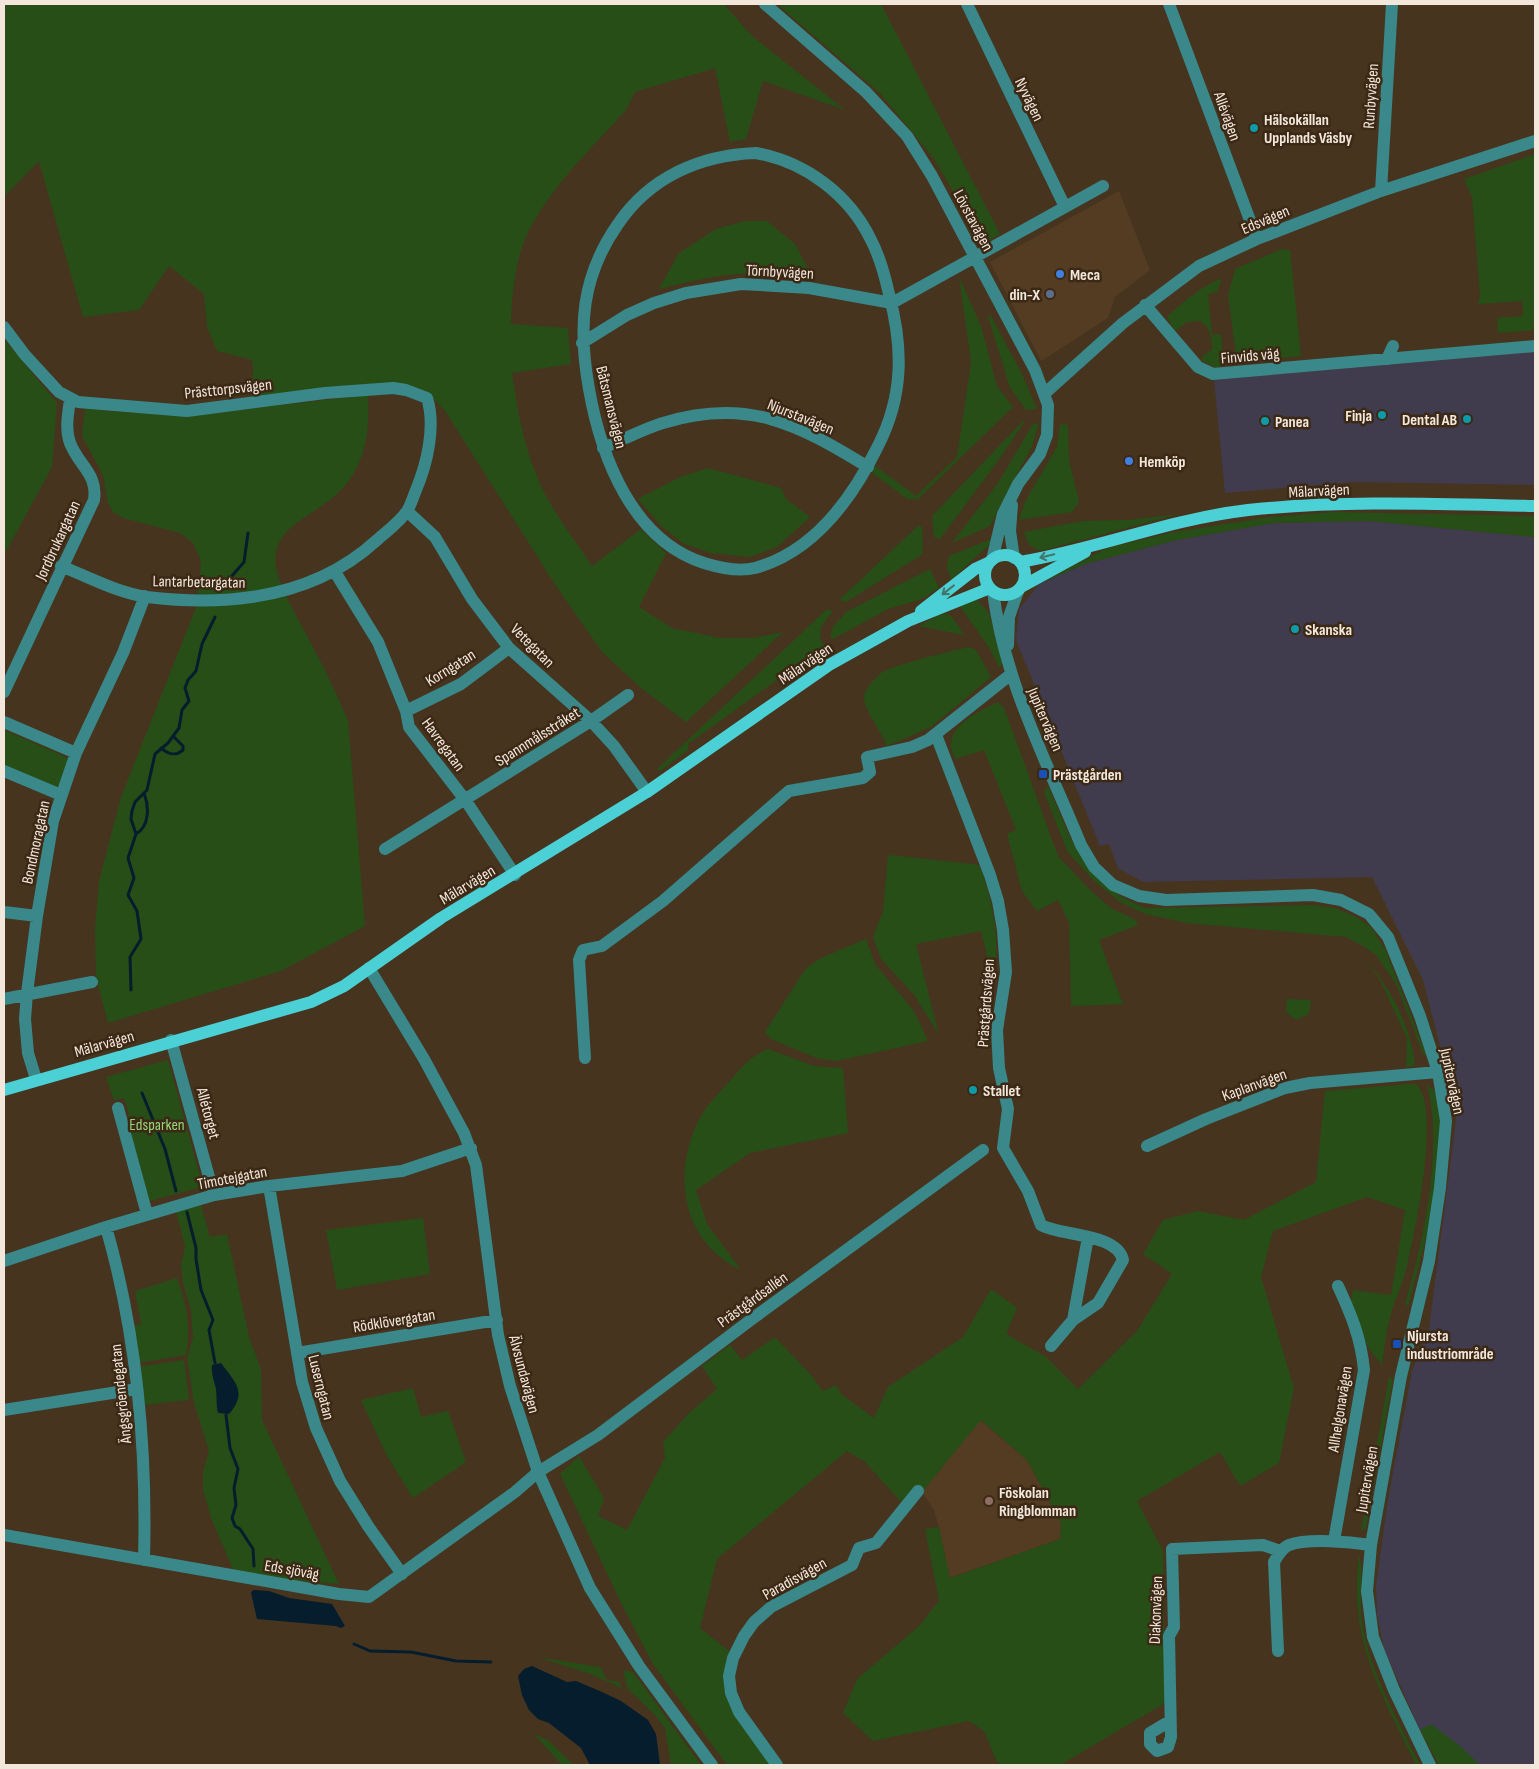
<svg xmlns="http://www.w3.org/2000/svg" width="1539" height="1769" viewBox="0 0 1539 1769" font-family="'Sofia Sans Condensed',sans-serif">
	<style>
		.built { fill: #543c22 }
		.industrial { fill: #403c4e }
		.green { fill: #284e17 }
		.water { fill: #051d2c }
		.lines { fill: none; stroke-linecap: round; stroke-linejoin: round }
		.stream { stroke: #051d2c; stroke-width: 3 }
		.minor { stroke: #3a888a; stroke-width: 12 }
		.major { stroke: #4bd1d5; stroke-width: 12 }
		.oneway { stroke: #43756b }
		.culture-dot { fill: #0f9aa8; stroke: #3c2915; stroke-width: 2 }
		.shop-dot { fill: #3f7fe0; stroke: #3c2915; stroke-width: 2 }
		.service-dot { fill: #5c6f8a; stroke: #3c2915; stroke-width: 2 }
		.transit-dot { fill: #1a4fb4; stroke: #3c2915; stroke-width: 2 }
		.education-dot { fill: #8d6e63; stroke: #3c2915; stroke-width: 2 }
		.labels { text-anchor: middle; stroke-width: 5; stroke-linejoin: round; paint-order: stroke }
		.street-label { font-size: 16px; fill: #f3e7db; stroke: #3c2915 }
		.poi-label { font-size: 16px; font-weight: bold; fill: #f3e7db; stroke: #3c2915; text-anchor: start }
		.park-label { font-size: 16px; fill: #94d47a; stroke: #3c2915 }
	</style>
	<rect width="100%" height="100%" fill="#46341f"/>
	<!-- built -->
	<path class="built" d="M1119,191l31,79 -35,27 -7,21 -67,43 -51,-99z
		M980,1420l47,40 34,63 -1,16 -111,39 -10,-51 -5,-17 -12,-18z"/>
	<!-- industrial -->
	<path class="industrial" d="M1535,352v133l-183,-3 -127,11 -11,-113z
		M1369,521l166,16v1228h-55l-60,-35 -36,-81 -7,-34 -1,-29 12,-87 24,-128 17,-42 28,-217 -34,-132 -51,-103 -229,5 -25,-14 -9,-24 -9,2 -84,-206 3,-31 20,-25 46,-20 92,-24 97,-17z"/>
	<!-- green -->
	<path class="green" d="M4,4h720l27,31 94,75 -82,-29 -17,58 -16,3 -15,-74 -80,24 -9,18c-35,39 -78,79 -100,127 -10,21 -15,63 -15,87l57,4 3,36 -59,9c5,35 11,69 24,101 13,34 37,63 56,92l49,-37 25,24 -27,54 33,21 48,10h33l30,-6 -97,90 -45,-34 -39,-36 -46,-66 -111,-175 -17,-18 -176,5c-2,-13 3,-25 0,-38l-35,-9 -10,-24 -3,-33 -35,-28 -30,44 -56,7 -44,-156 -35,36z
		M777,4h104l119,230 -17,10 -48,-84 -55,-67z
		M1535,154v176l-37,3 -1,-15 26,-2 -1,-15 -44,3 2,-9 -8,-98 -8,-18z
		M745,221h22l28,23 17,32c-58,-7 -97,-2 -153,13l20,-36 37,-24z
		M1282,249l8,1 11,106 -64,6 -9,-67 7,-26z
		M959,277l22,49 16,60 16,21 -95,92h-11l-37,-28 4,-6 42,31 41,-39 14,-95z
		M1222,278l-5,14 -9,2 4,41 9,-1 3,30 -7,4 -15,-7v-4l10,-8c0,-13 -2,-21 -12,-28l-13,1 -12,9 -8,-14c17,-16 33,-30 55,-39z
		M988,316h3l31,58 15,35 -11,1 -16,-22z
		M4,339l53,64 -5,64 -48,88z
		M368,395c2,34 -2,70 -28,96 -31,31 -83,37 -58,96l-30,13 34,-4 40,76 22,48 17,206 -84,45 -173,52 -12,-45 -1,-49 4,-48 22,-84 76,-192 4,-44 -8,-18 -13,-10 -57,-15 -10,-6 -5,-9 -5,-28 -21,-39 3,-28 21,3 87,4z
		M1023,421l1,2 -26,38 -58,78 -6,-2 -2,-21z
		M1039,423l-7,23 -42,80 -38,17 46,-60 35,-59z
		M1060,424l8,1 1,35 10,42 -7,10 -53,8 7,-20 31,-53z
		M708,468l73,20 5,11 24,18 -33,30 -27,10 -39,-4 -27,-9 -23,-18 -23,-27 42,-22z
		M1334,512l201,4v21l-166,-16 -95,2 -97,17 -92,24 -46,20 68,-36 67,-16 97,-15z
		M1179,514l-135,36c-13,0 -16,-6 -20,-18l58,-11 46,-1z
		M919,525l3,2 1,27 -77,48 -7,-2z
		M991,539l-1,5 -39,36 -4,-14 2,-10z
		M930,569l9,19 -17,11 -34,10 -55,30 -3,-3 3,-9 13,-15z
		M969,600h8l12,13 14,51 -4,3 -9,-18 -31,-44z
		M827,609l6,2 -12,16 -1,12 9,13 -36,23 -5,-3 -100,72v6l-28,21 -3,-2z
		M948,614l5,4 11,17 -45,-9 20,-11z
		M969,647l7,3 15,27 -60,50 -44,19c-5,-14 -23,-36 -23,-48 0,-9 11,-20 17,-25 8,-7 74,-23 88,-26z
		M998,702l6,6 54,148 32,34 21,18 25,12 2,5 -39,15 24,64 -52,2 -2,-83 -11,-23 -21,11 -15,-20 -15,-57 9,-4 -32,-80 -29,9c-1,-5 -5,-11 -4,-16 2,-21 31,-33 47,-41z
		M4,730l62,27 3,8 -8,24 -57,-23z
		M1048,786c25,57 36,99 98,122l165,-3 24,3 21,9 15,10 15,24 40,103 -2,2 -28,-72 -20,-29 -10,-7 -20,-11 -159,-14 -42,-9 -17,-8 -8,-4 -26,-21 -27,-30 -23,-59z
		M888,855l85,9 7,2c11,28 23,83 12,110l-11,-45 -65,13 23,91 -24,-39 -34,-37 -8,-22 10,-26z
		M866,939l9,25 39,47 14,30 -92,20 -17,-2 -48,-20 -6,-7 41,-64 15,-10z
		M1365,958c25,30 44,65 50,104l-2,4 -7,1 1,-29 -26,-56z
		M1287,999l24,1 -2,14 -13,6 -10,-8z
		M768,1049l46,17 29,2 5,65 -98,20 -54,37 11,34 34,46c-56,-26 -69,-90 -45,-144 6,-16 21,-31 32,-43 13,-15 22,-27 40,-34z
		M168,1060l35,127 -54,14 -22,-78 2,-10 -5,-15 -10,2 -8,-23z
		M1409,1084h7c26,23 -2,153 -10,186 -4,16 -12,31 -16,47 -4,15 -6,32 -8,48l-15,-19 -16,-45 2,-11 38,5 14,-85 -38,-13 -94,34 -12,46 33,111 -15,75 -39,23 -20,-34 -83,49 26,50 2,152 -105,62h-57l-6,-3 -13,-31 -15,-10 -96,20 -30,-28 14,-34 62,-53 20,-25 -14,-72 14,-2 11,51 110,-39 1,-16 -34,-63 -46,-40 -59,72 -20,11 -37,-41 -18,-11 -130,108 -17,69 29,23 -4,22 45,92h-43l-74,-101 -32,-61 -61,-129 19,-18 25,42 -6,18 29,14 38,-72 -2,-16 27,-30 27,-23 -15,-23 28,-21 12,15 33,-23 36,38 12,16 13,-6 5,9 33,24 14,-31 75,-50 28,-48 26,19 -11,26 39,22 33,33 59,-58 35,-57 -29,-20 20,-34 35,-9 46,9 72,-38 9,-91z
		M1427,1085l8,6 6,37 -3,38 -11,69 -19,71 -3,-2c18,-61 39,-157 22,-219z
		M201,1205l9,32 17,-3 22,103 12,32 1,51 77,164 -103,-8 -25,-58 -8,-28v-18l6,-21 -15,-48 -7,-45 6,-20 -2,-28 -8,-27 -2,-18 4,-18 -9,-36z
		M423,1218l7,56 -93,16 -11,-60z
		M177,1278c10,29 14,47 9,77l-48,8 -6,-37 9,-2 -6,-33z
		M184,1360l5,40 -46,5 -5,-38z
		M1389,1377l4,2 -27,149 -5,3z
		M413,1388l8,29 27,-6 18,51 -53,36 -27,-44 -25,-54z
		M1359,1554c6,22 -1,46 3,69 8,50 36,97 58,142h-4c-36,-74 -68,-125 -57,-211z
		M537,1657l63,10 7,13 13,2 2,6 -34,-15z
		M623,1670l10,2 68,93h-30l-6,-37 -11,-14 -27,-26z
		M1431,1724l30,23 19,18h-41l-19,-35z
		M533,1733l16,8 25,24h-12z"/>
	<!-- water -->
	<path class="water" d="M221,1363c14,19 27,29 8,51l-11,-1c-2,-8 -1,-15 -2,-24 -2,-8 -5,-15 -4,-24z
		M253,1590l16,1 20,7 43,6 13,22 -4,2 -5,-2 -79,-7 -6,-26z
		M532,1666l35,16 9,-1 26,11 19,9 27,19 8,14 4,31h-70l-9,-17 -32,-25 -11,-4 -9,-9 -7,-15 -4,-19 6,-7z"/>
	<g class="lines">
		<!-- stream -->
		<path class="stream" d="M219,590l8,-2 4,-11 13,-15 4,-29
			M161,748c7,6 14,9 22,2v-4l-10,-10
			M136,834c14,-8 13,-28 8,-41
			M131,990l-1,-33 11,-18 -4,-28 -9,-16 6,-17 -6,-20 8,-24 -5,-15 1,-8 3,-9 12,-12 8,-36 13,-11 11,-15 3,-18 7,-9 -4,-13 3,-8 8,-9 6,-27 13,-27
			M142,1093l23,56 11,42
			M187,1212l9,36v11l5,31 12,30 -4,10 6,33
			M226,1415l4,33 8,21 -4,19 2,17 -4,13 3,8 5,3 13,20 1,17
			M354,1644l16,7 41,1 45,9 35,1"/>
		<!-- minor -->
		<path class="minor" d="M765,4l101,88 41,44 25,40 103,194 13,35 -1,30 -7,19 -22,30 -15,30 -11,46
			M967,4l98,203
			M1169,4l88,235
			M756,153c49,9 93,41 115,87 9,17 14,36 18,54 14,53 15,101 -11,152 -25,51 -64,106 -123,122 -16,4 -35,0 -51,-5 -72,-23 -103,-106 -115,-174 -11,-61 -8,-112 29,-165 32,-47 82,-69 138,-71z
			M1381,191l11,-187
			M1145,305l53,62 15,7 322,-28
			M4,327l21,28 34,37 19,10 109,9 138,-18 68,-5 13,2 21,8c9,28 0,66 -11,92 -3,7 -5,15 -9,21 -7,11 -20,20 -30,29 -63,58 -148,67 -230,57 -29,-4 -59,-20 -86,-31
			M582,343l45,-28 27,-12 32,-10 55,-9 68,4 83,15 211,-117
			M1387,359l6,-13
			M1044,394l79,-71 76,-57 58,-27 124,-48 154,-50
			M603,448c20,-8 40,-19 60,-25 84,-26 135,1 205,44
			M1012,505l-2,26 4,27
			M407,511l28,26 37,62 37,49 82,73 23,25 33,46
			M335,572l43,70 28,69 3,16 57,74 49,74
			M993,591c11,90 54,171 88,254l13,22 19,18 26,11 27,4 147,-5 28,5 28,14 19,23 32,79 18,56 8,49 -6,67 -11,73 -28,115 -30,169 -4,46 6,46 21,53 36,75
			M1008,645l1,-28 9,-26
			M4,692l90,-192c4,-26 -15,-34 -24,-57 -5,-14 -2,-29 0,-43
			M406,711l55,-27 48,-36
			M4,722l72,31
			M936,735l54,140 8,26 5,29 3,42 -9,58 2,38 9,41 -5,39 25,43 13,34c19,11 76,8 82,35l-25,43 -25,17 -22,26
			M4,771l57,24
			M385,849l206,-128 37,-26
			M4,912l33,4
			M369,968l55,91 40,74 12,32 22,170 12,51 28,86 52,116 49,78 73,99
			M4,999l88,-17
			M171,1040l43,155
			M585,1058l-6,-98 4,-10 19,-4 61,-45 126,-110 74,-13 7,-6 -3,-15 45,-10 16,-7 82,-65
			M36,1079l-8,-26 -3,-34 2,-26 10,-77 16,-95 23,-68 47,-100 22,-57
			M118,1108l29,106
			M1147,1146l59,-27 79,-31 25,-5 128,-11
			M269,1186l33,196 14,46 24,53 28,45 34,48
			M106,1227c31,108 41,222 38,333
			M4,1261l102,-34 108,-32 55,-9 133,-15 69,-23
			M1073,1320l15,-83
			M297,1353l200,-33
			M4,1410l133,-21
			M4,1535l335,59 30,3 146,-105 23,-20 60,-37 154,-116 231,-169
			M1334,1541l30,-171c-3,-32 -13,-56 -26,-84
			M1278,1651l-4,-89c4,-7 8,-14 15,-17 19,-7 62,-3 82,0
			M1170,1721l-20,12v11l7,7 11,-4 3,-10 -2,-101 5,-9 -2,-78 91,-4 17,6
			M777,1765l-38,-53 -8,-19 -2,-17 4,-18 11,-22 10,-14 17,-15 81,-42 7,-17 17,-5 42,-52"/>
		<!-- major -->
		<path class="major" d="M985 575a20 20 0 1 1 40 0a20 20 0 1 1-40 0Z
			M1020,562c77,-13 150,-43 228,-52 95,-10 192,-6 287,-4
			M1021,587l64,-35
			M921,611l54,-42 13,-6
			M4,1090l307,-88 33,-16 97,-68 206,-126 182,-127 79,-44 82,-33"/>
	</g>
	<!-- one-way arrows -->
	<defs><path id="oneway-shaft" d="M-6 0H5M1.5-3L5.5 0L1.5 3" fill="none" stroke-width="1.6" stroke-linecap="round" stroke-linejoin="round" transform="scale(1.25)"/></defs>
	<g class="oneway">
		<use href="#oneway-shaft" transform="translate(1047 556) rotate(166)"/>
		<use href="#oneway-shaft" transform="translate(948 590) rotate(142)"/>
	</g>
	<!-- markers -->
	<g class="culture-dot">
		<circle cx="1254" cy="128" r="5"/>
		<circle cx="1382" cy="415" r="5"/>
		<circle cx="1467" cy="419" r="5"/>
		<circle cx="1265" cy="421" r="5"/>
		<circle cx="1295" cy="629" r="5"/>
		<circle cx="973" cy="1090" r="5"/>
	</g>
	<g class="shop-dot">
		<circle cx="1060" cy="274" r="5"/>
		<circle cx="1129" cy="461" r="5"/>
	</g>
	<circle class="service-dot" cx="1050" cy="294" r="5"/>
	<g class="transit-dot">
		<rect x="1038" y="769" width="10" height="10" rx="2.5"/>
		<rect x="1392" y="1339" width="10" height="10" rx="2.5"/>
	</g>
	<circle class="education-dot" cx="989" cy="1501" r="5"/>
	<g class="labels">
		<!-- street labels -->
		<g class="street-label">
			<text transform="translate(1370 96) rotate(-86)" y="6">Runbyvägen</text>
			<text transform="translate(1030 99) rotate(64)" y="6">Nyvägen</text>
			<text transform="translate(1228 116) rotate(70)" y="6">Allévägen</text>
			<text transform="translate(1265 219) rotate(-23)" y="6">Edsvägen</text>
			<text transform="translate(974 220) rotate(62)" y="6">Lövstavägen</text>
			<text transform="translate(780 271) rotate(3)" y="6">Törnbyvägen</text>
			<text transform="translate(1250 355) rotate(-5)" y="6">Finvids väg</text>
			<text transform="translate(228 388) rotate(-6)" y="6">Prästtorpsvägen</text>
			<text transform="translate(612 407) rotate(76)" y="6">Båtsmansvägen</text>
			<text transform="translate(801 416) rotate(22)" y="6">Njurstavägen</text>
			<text transform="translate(1319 490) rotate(-3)" y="6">Mälarvägen</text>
			<text transform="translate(57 540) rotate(-65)" y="6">Jordbrukargatan</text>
			<text transform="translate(199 581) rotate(1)" y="6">Lantarbetargatan</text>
			<text transform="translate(533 645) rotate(45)" y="6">Vetegatan</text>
			<text transform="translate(805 663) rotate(-34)" y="6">Mälarvägen</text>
			<text transform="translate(450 667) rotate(-32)" y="6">Korngatan</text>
			<text transform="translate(1046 719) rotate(67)" y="6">Jupitervägen</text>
			<text transform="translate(537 736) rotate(-32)" y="6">Spannmålsstråket</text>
			<text transform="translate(444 744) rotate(54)" y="6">Havregatan</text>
			<text transform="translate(35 842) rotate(-78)" y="6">Bondmoragatan</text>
			<text transform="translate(467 884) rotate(-31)" y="6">Mälarvägen</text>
			<text transform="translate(985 1003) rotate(-86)" y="6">Prästgårdsvägen</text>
			<text transform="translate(104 1043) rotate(-16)" y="6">Mälarvägen</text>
			<text transform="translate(1453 1081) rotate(78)" y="6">Jupitervägen</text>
			<text transform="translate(1254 1084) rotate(-20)" y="6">Kaplanvägen</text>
			<text transform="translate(209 1113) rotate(75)" y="6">Allétorget</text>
			<text transform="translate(232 1177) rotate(-11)" y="6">Timotejgatan</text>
			<text transform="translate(752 1299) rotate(-36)" y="6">Prästgårdsallén</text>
			<text transform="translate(394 1320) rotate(-9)" y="6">Rödklövergatan</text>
			<text transform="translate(525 1374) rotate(75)" y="6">Älvsundavägen</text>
			<text transform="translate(322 1387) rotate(76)" y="6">Luserngatan</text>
			<text transform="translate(120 1394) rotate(-96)" y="6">Ängsgröendegatan</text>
			<text transform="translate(1339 1409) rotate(-81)" y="6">Allhelgonavägen</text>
			<text transform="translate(1366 1479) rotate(-80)" y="6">Jupitervägen</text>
			<text transform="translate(292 1569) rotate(10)" y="6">Eds sjöväg</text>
			<text transform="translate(794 1578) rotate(-29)" y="6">Paradisvägen</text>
			<text transform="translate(1155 1610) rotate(-88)" y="6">Diakonvägen</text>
		</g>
		<!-- poi labels -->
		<g class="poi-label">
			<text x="1264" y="125">Hälsokällan<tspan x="1264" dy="18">Upplands Väsby</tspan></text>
			<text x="1070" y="280">Meca</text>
			<text x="1040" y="300" text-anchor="end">din-X</text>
			<text x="1372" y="421" text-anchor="end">Finja</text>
			<text x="1457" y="425" text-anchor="end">Dental AB</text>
			<text x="1275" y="427">Panea</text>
			<text x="1139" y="467">Hemköp</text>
			<text x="1305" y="635">Skanska</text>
			<text x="1053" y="780">Prästgården</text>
			<text x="983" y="1096">Stallet</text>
			<text x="1407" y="1341">Njursta<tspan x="1407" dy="18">industriområde</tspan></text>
			<text x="999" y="1498">Föskolan<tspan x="999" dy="18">Ringblomman</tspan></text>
		</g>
		<!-- park labels -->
		<g class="park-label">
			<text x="157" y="1130">Edsparken</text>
		</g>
	</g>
	<!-- border -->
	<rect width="1539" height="1769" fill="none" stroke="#f3e7db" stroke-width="10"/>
</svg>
